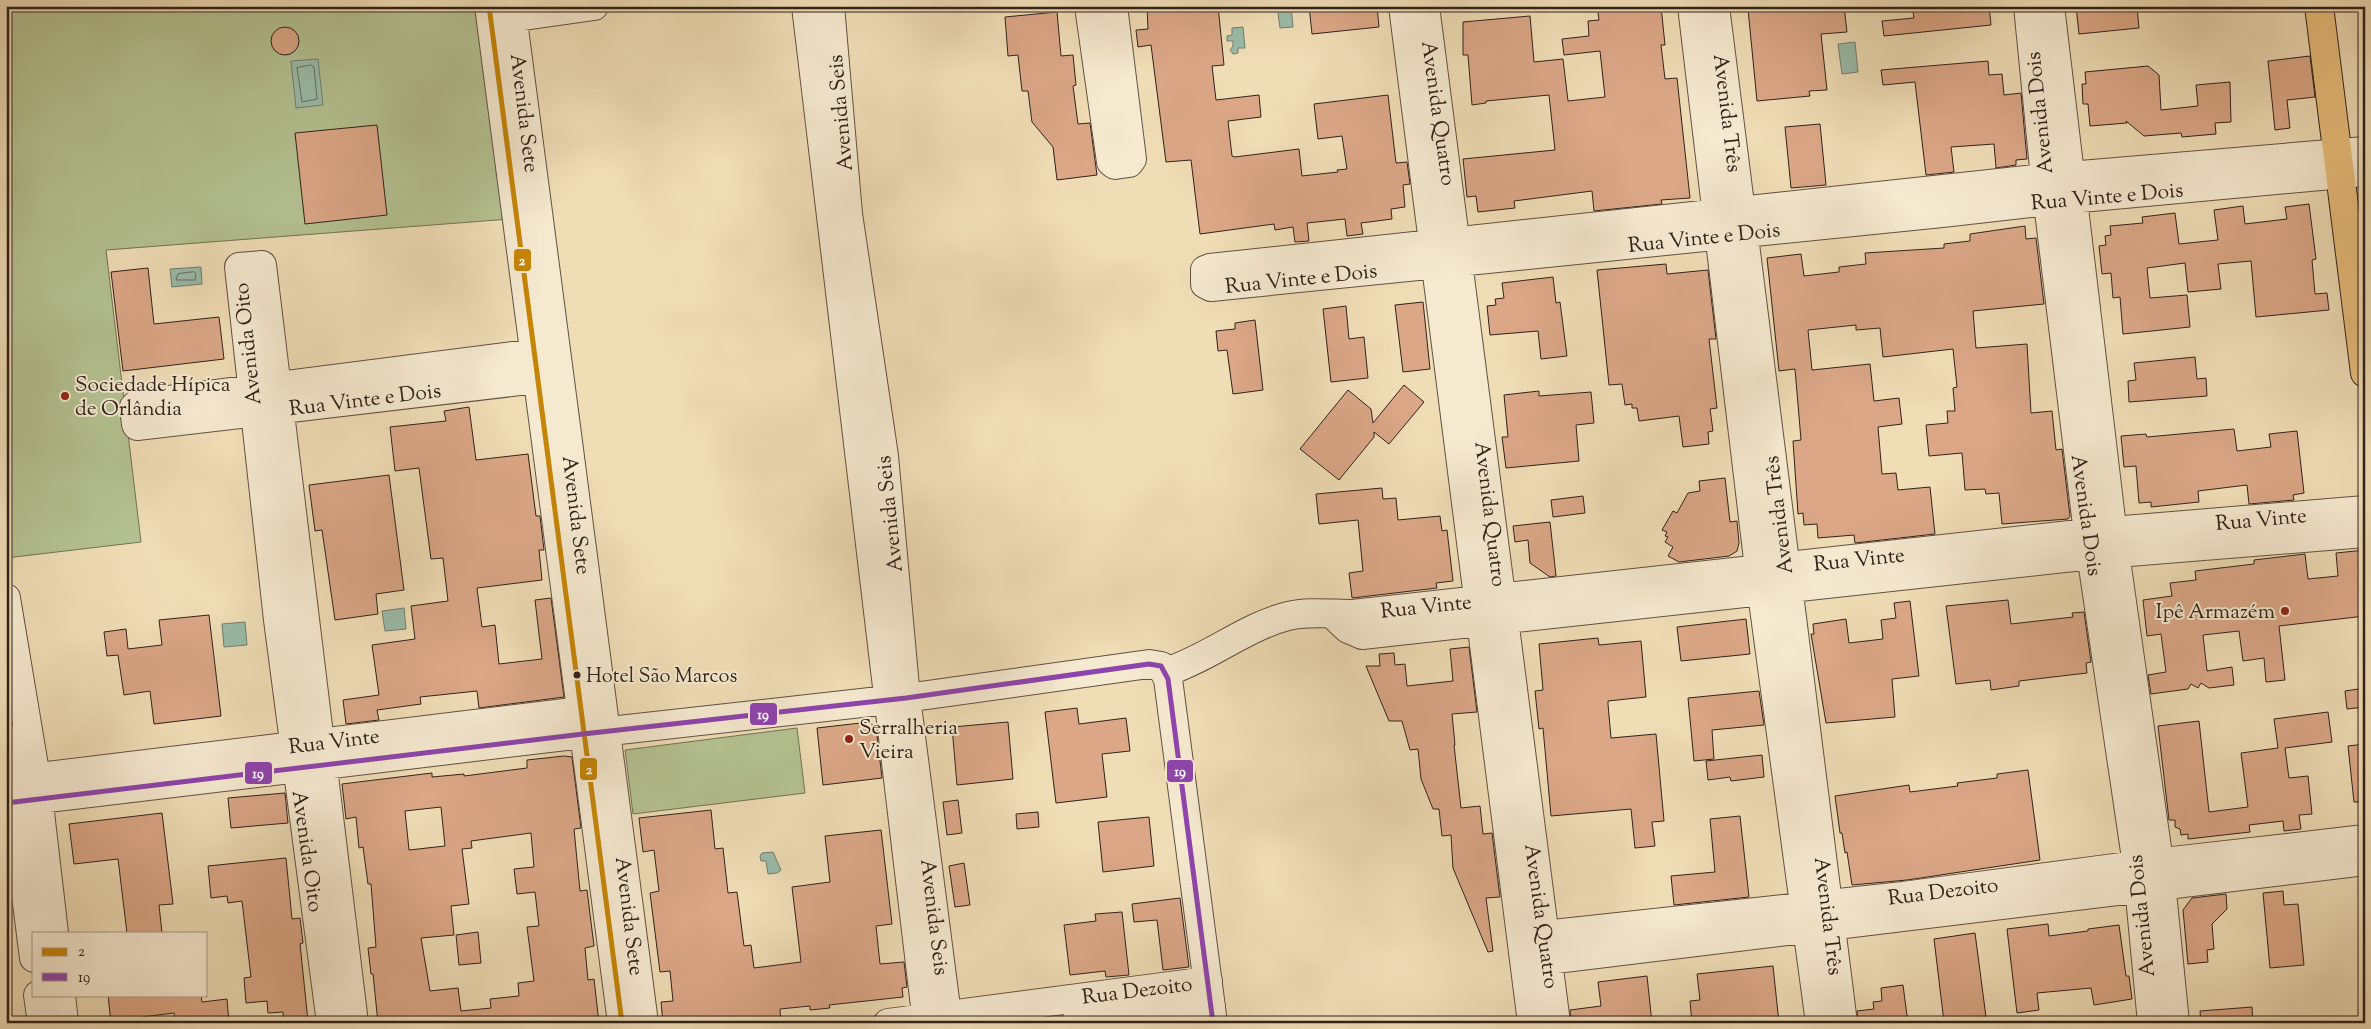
<svg xmlns="http://www.w3.org/2000/svg" width="2371" height="1029" viewBox="0 0 2371 1029" font-family="'Sorts Mill Goudy',serif">
	<style>
		.green { fill: #b4c292; stroke: #727256 }
		.water { fill: #9abcaa; stroke: #707e71 }
		.lines { fill: none; stroke-linecap: round; stroke-linejoin: round }
		.shore { stroke: #656f62; stroke-width: 1 }
		.building { fill: #dba787; stroke: #30221b; fill-rule: evenodd }
		.minor-casing { stroke: #605142; stroke-width: 30 }
		.major-casing { stroke: #30221b; stroke-width: 30 }
		.minor { stroke: #f5e9d0; stroke-width: 28 }
		.major { stroke: #e8be7b; stroke-width: 28 }
		.bus-1-casing { stroke: #f5e9d0; stroke-width: 9 }
		.bus-2-casing { stroke: #f5e9d0; stroke-width: 9 }
		.bus-1 { stroke: #c58507; stroke-width: 5 }
		.bus-2 { stroke: #8e44ad; stroke-width: 5 }
		.poi-dot { fill: #8f2418; stroke: #f5e9d0; stroke-width: 2 }
		.bus-dot { fill: #30221b; stroke: #f5e9d0; stroke-width: 2 }
		.labels { text-anchor: middle; stroke-width: 4; stroke-linejoin: round; paint-order: stroke }
		.bus-label { font-size: 20px; fill: #30221b; stroke: #f5e9d0; text-anchor: start }
		.street-label { font-size: 21px; fill: #30221b; stroke: #f5e9d0 }
		.poi-label { font-size: 21px; fill: #30221b; stroke: #f5e9d0; text-anchor: start }
		.line-badge { stroke: #f5e9d0; stroke-width: 2 }
		.badge-label { font-size: 14px; text-anchor: middle; font-weight: bold; fill: #fff }
	</style>
	<rect width="100%" height="100%" fill="#efddb6"/>
	<filter id="stains"><feTurbulence type="fractalNoise" baseFrequency=".004" numOctaves="4"/><feColorMatrix values="0 0 0 0 .2 0 0 0 0 .09 0 0 0 0 .02 0 0 0 .5 -.17"/></filter>
	<radialGradient id="worn" r=".72"><stop offset=".6" stop-color="#630" stop-opacity="0"/><stop offset="1" stop-color="#630" stop-opacity=".3"/></radialGradient>
	<!-- green -->
	<path class="green" d="M6,6h476l28,213 -404,31 35,292 -135,16z
		M797,728l8,65 -172,21 -8,-64z"/>
	<!-- water -->
	<path class="water" d="M1277,6h14l2,21 -13,1z
		M1243,27l2,21h-7v5l-5,1 -3,-4 3,-4v-5h-6v-5l5,-1v-7z
		M1855,42l3,30 -16,2 -4,-30z
		M318,59l5,46 -27,3 -5,-47z
		M201,267l1,17 -30,3 -2,-18z
		M404,608l2,21 -21,2 -3,-20z
		M245,622l2,23 -23,2 -2,-23z
		M773,852l8,18 -4,3 -9,1 -2,-13h-5l-1,-5 2,-3z"/>
	<g class="lines">
		<!-- shore -->
		<path class="shore" d="M311,65l3,2 3,32 -15,3 -5,-34z
			M194,272l2,2 -1,6h-19l2,-6z"/>
	</g>
	<!-- building -->
	<path class="building" d="M1147,6h71l6,59 -12,1 4,34 43,-5 2,22 -33,4 4,35 3,1 64,-8 3,27 36,-4 -1,-2 10,-1 -5,-33 -24,3 -4,-35 74,-9 8,68 11,-1 3,22 -7,1 2,22 -14,2 1,10 -31,4 2,11 -16,2 -2,-17 -38,4 2,18 -14,1 -2,-15 -18,3 -1,-6 -74,10 -9,-74 -25,2 -15,-117 -13,2 -2,-17 12,-1z
		M1309,6h68l2,21 -67,7z
		M1597,6h64l4,39h-4l4,34 12,-1 13,120 -29,2 1,4 -68,7 -2,-20 -78,10 1,7 -37,4 -2,-16 -9,1 -4,-38 92,-9 -6,-55 -63,6v2l-14,2 -4,-50h-5v-33l67,-6 4,46 29,-3 5,42 37,-4 -5,-46 -36,4 -2,-16 27,-3 -1,-15 11,-1z
		M1774,6h70l3,26 -26,2 6,56 -18,1 1,5 -53,5 -9,-92z
		M1912,6h77l2,19 -107,11 -2,-15 32,-3z
		M2076,6h61l2,22 -60,6z
		M1057,12l4,44 12,-1 3,30 -3,1 5,38 12,-1 7,52 -40,5 -4,-33 -21,-25 -4,-31h-6l-4,-36 -10,1 -3,-39z
		M271 41a14 14 0 1 1 28 0a14 14 0 1 1-28 0Z
		M2310,56l5,41 -28,3 3,28 -15,2 -7,-69z
		M1988,61l1,14 13,-1 2,21 17,-2 6,66 -11,1v5l-20,3 -2,-24 -43,3 3,25 -28,3 -11,-93 -32,3 -2,-15z
		M2148,66l11,9 2,35 37,-4 -2,-21 34,-3 1,40 -16,1 1,11 -34,3 -1,-4 -37,3 -18,-15 1,2 -37,3 -2,-22h-5l-1,-20h4l-1,-12z
		M1820,124l6,61 -35,3 -6,-61z
		M377,125l10,90 -82,9 -10,-91z
		M2309,204l7,55 -4,1 3,34 12,-1 2,17 -73,7 -5,-56 -33,3 3,25 -33,3 -3,-29 -38,5 3,30 37,-3 3,32 -67,7 -3,-37 -7,1 -2,-25 -9,1 -3,-28 7,-1 -1,-9 6,-1 -1,-9 33,-3 -1,-6 33,-4 4,31 39,-4 -4,-30 29,-4 2,18 42,-5 -2,-12z
		M2025,226l1,13 10,-1 8,66 -71,7 3,37 51,-4 4,69 21,-2 4,39 6,-1 8,67 -2,3 -66,5 -3,-31 -13,1 -1,-5 -20,1 -3,-37 -33,3 -3,-31 22,-2 -1,-12h8l-2,-23 4,-1 -4,-38 -70,8 -3,-29 -24,2v-5l-48,5 4,40 58,-6 4,37 25,-3 3,26 -24,3 4,47 14,-1 2,17 32,-3 5,47 -80,9 -1,-8 -36,3 -1,-14 -13,1 -1,-12 -5,1 -5,-73 8,-1 -6,-71 -16,2 -12,-113 34,-4 3,22 35,-4v-5l27,-3 -1,-11 79,-5v-4l26,-3v-7z
		M1666,264l1,10 41,-4 8,69h-7l8,69 -7,1 3,22 -5,1 1,12 -26,3 -4,-31 -40,5 -2,-13h-5v-4l-7,1 -3,-21 -13,1 -12,-115z
		M148,268l6,56 65,-7 5,42 -101,12 -12,-99z
		M1553,277l3,26 4,-1 7,54 -26,3 -3,-28 -48,4 -3,-29 9,-1 -1,-6 9,-1 -2,-15z
		M1423,302l7,67 -27,3 -8,-67z
		M1346,306l3,33 15,-2 4,41 -37,4 -8,-73z
		M1255,320l8,70 -30,4 -6,-44 -9,1 -2,-20 19,-2v-6z
		M2195,357l2,22 9,-1 1,18 -78,6 -1,-21 8,-1 -2,-17z
		M1404,385l20,17 -35,42 -15,-12v5l-35,43 -39,-31 48,-59 23,19 2,14z
		M1539,391v5l52,-4 3,31 -18,2 3,36 -73,7 -4,-31h6l-4,-42z
		M469,407l7,53 52,-6 8,62h4l4,34h-5l3,30 -65,8 5,39 13,-2 4,39 43,-5 -7,-59 16,-2 13,99 -85,11 -2,-17 -57,6 1,7 -44,6 2,10 -33,4 -3,-24 36,-5 -7,-50 43,-6 -4,-33 37,-5 -5,-43 -12,1 -12,-91 -24,3 -5,-44 56,-6 -2,-10z
		M2234,429l3,22 34,-4 -2,-13 28,-3 7,62 -11,2 1,5 -45,4 -2,-19 -49,6 1,11 -48,5v-5l-12,1 -3,-37 -12,1 -3,-31 25,-2 1,3z
		M389,475l15,115 -28,4 2,20 -43,6 -13,-90 -7,1 -6,-46z
		M1725,478l5,44 7,-1 2,22 -2,8 -8,5 -50,6 -11,-6 5,-9 -8,-5 3,-5 -3,-1 2,-4 -5,-2 11,-19 4,2 11,-20 12,-2 -1,-10z
		M1382,488l1,11 13,-1 2,22 42,-4 2,15 5,-1 6,51 -17,2 1,5 -85,10 -3,-25 14,-2 -5,-51 -39,4 -3,-30z
		M1583,496l2,17 -32,4 -2,-17z
		M1550,522l6,54 -6,1 -20,-14 -2,-23 -13,2 -2,-16z
		M2365,550v66l-86,10 6,54 -19,2 -2,-24 -21,3 -4,-30 -36,4 4,36 25,-4 2,18 -25,3 -8,-5 -3,5 -7,-4 -3,5 -37,5 -3,-19 18,-3 -5,-38 -14,2 -4,-36 29,-4 -2,-13 26,-3 -1,-9 59,-7v-4l51,-6 3,25 30,-3 -2,-23z
		M2008,600l3,24 62,-7 -1,-4 12,-1 7,50 -5,1 1,10 -68,8v5l-28,4 -1,-10 -34,4 -10,-78z
		M1910,601l9,75 -27,3 3,38 -69,6 -15,-89h3l-1,-10 33,-5 3,24 34,-4 -2,-19 15,-2 -2,-15z
		M209,615l12,101 -67,8 -4,-33 -26,4 -6,-40 -11,1 -3,-24 22,-3 2,20 34,-4 -3,-25z
		M1746,619l4,35 -69,7 -4,-34z
		M1598,638l1,7 42,-4 5,56 -38,4v3l3,34 45,-4 8,87 -12,1 3,24 -20,2 -4,-39 -80,7 -8,-88 -4,1 -4,-38 8,-1 -4,-46z
		M1469,647l8,65 -25,2 3,31h-1l7,63 19,-2 3,28 9,-1 8,64 -14,1 7,53 -5,1 -35,-84 -2,-33 -9,1 -3,-27h-6l-12,-30 -3,-30 -8,1 -8,-29h-13l-23,-55h14l-1,-12 15,-1 1,12 10,-1 2,22 46,-5 -3,-32z
		M2365,688v19l-18,2 -2,-18z
		M1759,691l5,34 -52,5 2,29 -20,2 -6,-63z
		M1077,708l2,16 47,-6 4,33 -28,3 5,43 -51,6 -11,-91z
		M2328,712l4,30 -47,6 4,30 19,-2 4,38 -13,1 2,14 -17,2 -1,-10 -34,4 1,7 -62,7v-5l-7,1 -1,-6 -5,-2v-7h-6l-11,-94 41,-5 10,91 39,-5 -7,-54 37,-5 -4,-29z
		M869,722l7,5 6,51 -59,7 -6,-57z
		M1008,722l5,57 -56,6 -5,-58z
		M2365,744v58h-11l-6,-56z
		M1762,755l2,22 -33,4 -1,-4 -22,3 -2,-19z
		M564,756l8,1 9,71 -7,1 6,62 7,-1 7,56 -9,2 3,32 6,-1 5,44h-221l-5,-49h-2l-3,-26 8,-1 -5,-63h-3l-5,-37 -4,1 -3,-31 -10,2 -4,-35 90,-11v4l32,-3v2l63,-8v-8zM441,807l4,39 -36,4 -4,-39zM531,833l3,34 -20,2 3,25 18,-2 4,34 -12,1 7,54 -16,2 1,13 -29,3 1,9 -30,3 -3,-23 -28,3 -9,-53 33,-3 -3,-29 18,-2 -7,-55 10,-1 -1,-7z
		M2028,770l12,90 -133,20 -55,5 -5,-33 -2,1 -3,-20h-2l-5,-37 74,-11 1,7 48,-6 -1,-3 40,-5v-4z
		M285,793l3,30 -57,5 -3,-30z
		M958,800l4,33 -15,2 -4,-33z
		M711,810l4,39 8,-1 5,45 9,-1 7,54 7,-1 3,23 47,-6 -9,-75 38,-5 -5,-46 56,-6 11,94 -16,2 4,38 24,-2 3,25 -5,1 1,9 -74,8 1,3 -20,2v-4l-30,3 1,14h-118l-2,-21 12,-1 -3,-30 -10,1 -10,-79 9,-2 -5,-41 -11,2 -4,-34z
		M1038,812l1,15 -22,2 -1,-15z
		M162,813l11,91 -14,1 3,28h-35l-9,-74 -44,5 -5,-40z
		M1740,816l9,81 -75,8 -3,-29 44,-4 -5,-53z
		M1149,817l5,49 -51,6 -5,-50z
		M286,858l6,61 8,-1 3,25 -3,1 8,77 -15,2h-9l-1,-11 -15,1 -1,-12 -21,2 -2,-25 7,-1 -9,-76 -14,2 -1,-7 -16,2 -3,-32z
		M964,863l6,42 -15,2 -6,-41z
		M2283,891l1,14 14,-1 6,61 -34,3 -7,-75z
		M2226,894l1,15 -15,15 2,25 -7,1 1,12 -20,2 -5,-54 9,-12z
		M1180,898l9,69 -26,3 -6,-50 -23,2 -2,-18z
		M1122,912l7,63 -23,2 -1,-6 -35,4 -6,-50 32,-4 -1,-7z
		M2048,924l1,12 39,-5v-2l31,-4 7,51h3l3,23 -38,6 -3,-17 -54,5 2,17 -22,3 -10,-84z
		M478,932l3,31 -22,2 -3,-30z
		M1975,933l11,84 -42,5 -10,-83z
		M1773,966l6,57h-87l-2,-22 10,-1 -3,-26z
		M1647,976l5,47h-81l-1,-13 31,-4 -3,-24z
		M1903,985l5,38h-50l-1,-12 17,-2 -1,-7 9,-1 -1,-13z
		M108,995h93l1,7 25,-3 2,24h-54l-1,-10 -32,4v6h-31z
		M2252,1007l1,16h-52l-1,-12z"/>
	<g class="lines">
		<defs>
			<path id="minor" d="M489,6l133,1017
				M511,6l133,1017
				M806,6l121,1017
				M830,6l18,208 36,242 22,242 42,325
				M1089,6l22,156 4,3 14,-2 3,-4 -19,-153
				M1403,6l129,1017
				M1425,6l131,1017
				M1692,6l70,587 58,430
				M1715,6l128,1017
				M2028,6l17,172 43,355 49,332 15,158
				M2050,6l65,547 44,309 16,161
				M495,20l99,-14
				M2365,151l-320,27 -835,90 -5,2v14l6,3 731,-74 106,-12 317,-29
				M552,351l-415,53 -3,3 2,17 1,2 418,-49
				M6,598l30,180 18,155
				M1332,614l16,15 14,6 730,-80 273,-22
				M1166,672c43,-14 79,-45 122,-56 21,-5 43,-2 65,-2l735,-81 277,-23
				M6,738l28,220
				M6,781l592,-72
				M6,803l577,-69 323,-36 243,-34 12,2 7,13 45,344
				M1524,937l379,-41 234,-31 228,-26
				M1531,962l834,-101
				M38,995l4,28
				M61,995l3,28
				M331,1023l-53,-403 -39,-353 23,-2 92,758
				M888,1023l320,-42
				M1075,1023l136,-17"/>
			<path id="major" d="M2319,6l46,367"/>
		</defs>
		<!-- minor casing -->
		<use href="#minor" class="minor-casing"/>
		<!-- major casing -->
		<use href="#major" class="major-casing"/>
		<!-- minor -->
		<use href="#minor" class="minor"/>
		<!-- major -->
		<use href="#major" class="major"/>
		<defs>
			<path id="bus-1" d="M489,6l133,1017"/>
			<path id="bus-2" d="M6,803l577,-69 323,-36 243,-34 12,2 7,13 45,344"/>
		</defs>
		<!-- bus-1 casing -->
		<use href="#bus-1" class="bus-1-casing"/>
		<!-- bus-2 casing -->
		<use href="#bus-2" class="bus-2-casing"/>
		<!-- bus-1 -->
		<use href="#bus-1" class="bus-1"/>
		<!-- bus-2 -->
		<use href="#bus-2" class="bus-2"/>
	</g>
	<!-- markers -->
	<g class="poi-dot">
		<circle cx="65" cy="396" r="5"/>
		<circle cx="2285" cy="611" r="5"/>
		<circle cx="849" cy="739" r="5"/>
	</g>
	<circle class="bus-dot" cx="577" cy="675" r="4.5"/>
	<g class="labels">
		<!-- bus labels -->
		<g class="bus-label">
			<text x="586" y="682">Hotel São Marcos</text>
		</g>
		<!-- street labels -->
		<g class="street-label">
			<text transform="translate(525 113) rotate(83)" y="7">Avenida Sete</text>
			<text transform="translate(840 113) rotate(-95)" y="7">Avenida Seis</text>
			<text transform="translate(1439 113) rotate(82)" y="7">Avenida Quatro</text>
			<text transform="translate(1728 113) rotate(83)" y="7">Avenida Três</text>
			<text transform="translate(2039 113) rotate(-96)" y="7">Avenida Dois</text>
			<text transform="translate(2107 196) rotate(-5)" y="7">Rua Vinte e Dois</text>
			<text transform="translate(1704 237) rotate(-6)" y="7">Rua Vinte e Dois</text>
			<text transform="translate(1301 278) rotate(-6)" y="7">Rua Vinte e Dois</text>
			<text transform="translate(247 344) rotate(-96)" y="7">Avenida Oito</text>
			<text transform="translate(365 399) rotate(-7)" y="7">Rua Vinte e Dois</text>
			<text transform="translate(889 514) rotate(-96)" y="7">Avenida Seis</text>
			<text transform="translate(1491 514) rotate(83)" y="7">Avenida Quatro</text>
			<text transform="translate(577 515) rotate(83)" y="7">Avenida Sete</text>
			<text transform="translate(1778 515) rotate(-97)" y="7">Avenida Três</text>
			<text transform="translate(2087 515) rotate(82)" y="7">Avenida Dois</text>
			<text transform="translate(2261 519) rotate(-5)" y="7">Rua Vinte</text>
			<text transform="translate(1859 559) rotate(-6)" y="7">Rua Vinte</text>
			<text transform="translate(1426 606) rotate(-6)" y="7">Rua Vinte</text>
			<text transform="translate(334 741) rotate(-7)" y="7">Rua Vinte</text>
			<text transform="translate(308 851) rotate(82)" y="7">Avenida Oito</text>
			<text transform="translate(1943 891) rotate(-7)" y="7">Rua Dezoito</text>
			<text transform="translate(630 916) rotate(83)" y="7">Avenida Sete</text>
			<text transform="translate(1542 916) rotate(82)" y="7">Avenida Quatro</text>
			<text transform="translate(1829 916) rotate(83)" y="7">Avenida Três</text>
			<text transform="translate(2141 916) rotate(-96)" y="7">Avenida Dois</text>
			<text transform="translate(935 917) rotate(83)" y="7">Avenida Seis</text>
			<text transform="translate(1137 990) rotate(-7)" y="7">Rua Dezoito</text>
		</g>
		<!-- poi labels -->
		<g class="poi-label">
			<text x="75" y="391">Sociedade Hípica<tspan x="75" dy="24">de Orlândia</tspan></text>
			<text x="2275" y="618" text-anchor="end">Ipê Armazém</text>
			<text x="859" y="734">Serralheria<tspan x="859" dy="24">Vieira</tspan></text>
		</g>
	</g>
	<g class="line-badge">
		<rect x="513" y="248" width="19" height="24" rx="5" fill="#c58507"/>
		<rect x="749" y="702" width="29" height="24" rx="5" fill="#8e44ad"/>
		<rect x="579" y="757" width="19" height="24" rx="5" fill="#c58507"/>
		<rect x="1166" y="759" width="28" height="24" rx="5" fill="#8e44ad"/>
		<rect x="244" y="761" width="29" height="24" rx="5" fill="#8e44ad"/>
	</g>
	<g class="badge-label">
		<text x="522" y="265">2</text>
		<text x="763" y="719">19</text>
		<text x="589" y="774">2</text>
		<text x="1180" y="776">19</text>
		<text x="258" y="778">19</text>
	</g>
	<!-- margin -->
	<rect width="2371" height="1029" fill="none" stroke="#efddb6" stroke-width="25"/>
	<rect x="8" y="8" width="2356" height="1014" fill="none" stroke="#30221b" stroke-width="2.5"/>
	<rect x="12" y="12" width="2346" height="1004" fill="none" stroke="#30221b"/>
	<!-- legend -->
	<rect x="32" y="932" width="175" height="65" fill="#f5e9d0" stroke="#a69988"/>
	<rect x="42" y="948" width="25" height="8" fill="#c58507" stroke="#a69988"/>
	<text x="78" y="956" font-size="15" fill="#30221b">2</text>
	<rect x="42" y="973" width="25" height="8" fill="#8e44ad" stroke="#a69988"/>
	<text x="78" y="982" font-size="15" fill="#30221b">19</text>
	<rect width="100%" height="100%" filter="url(#stains)"/>
	<rect width="100%" height="100%" fill="url(#worn)"/>
</svg>
